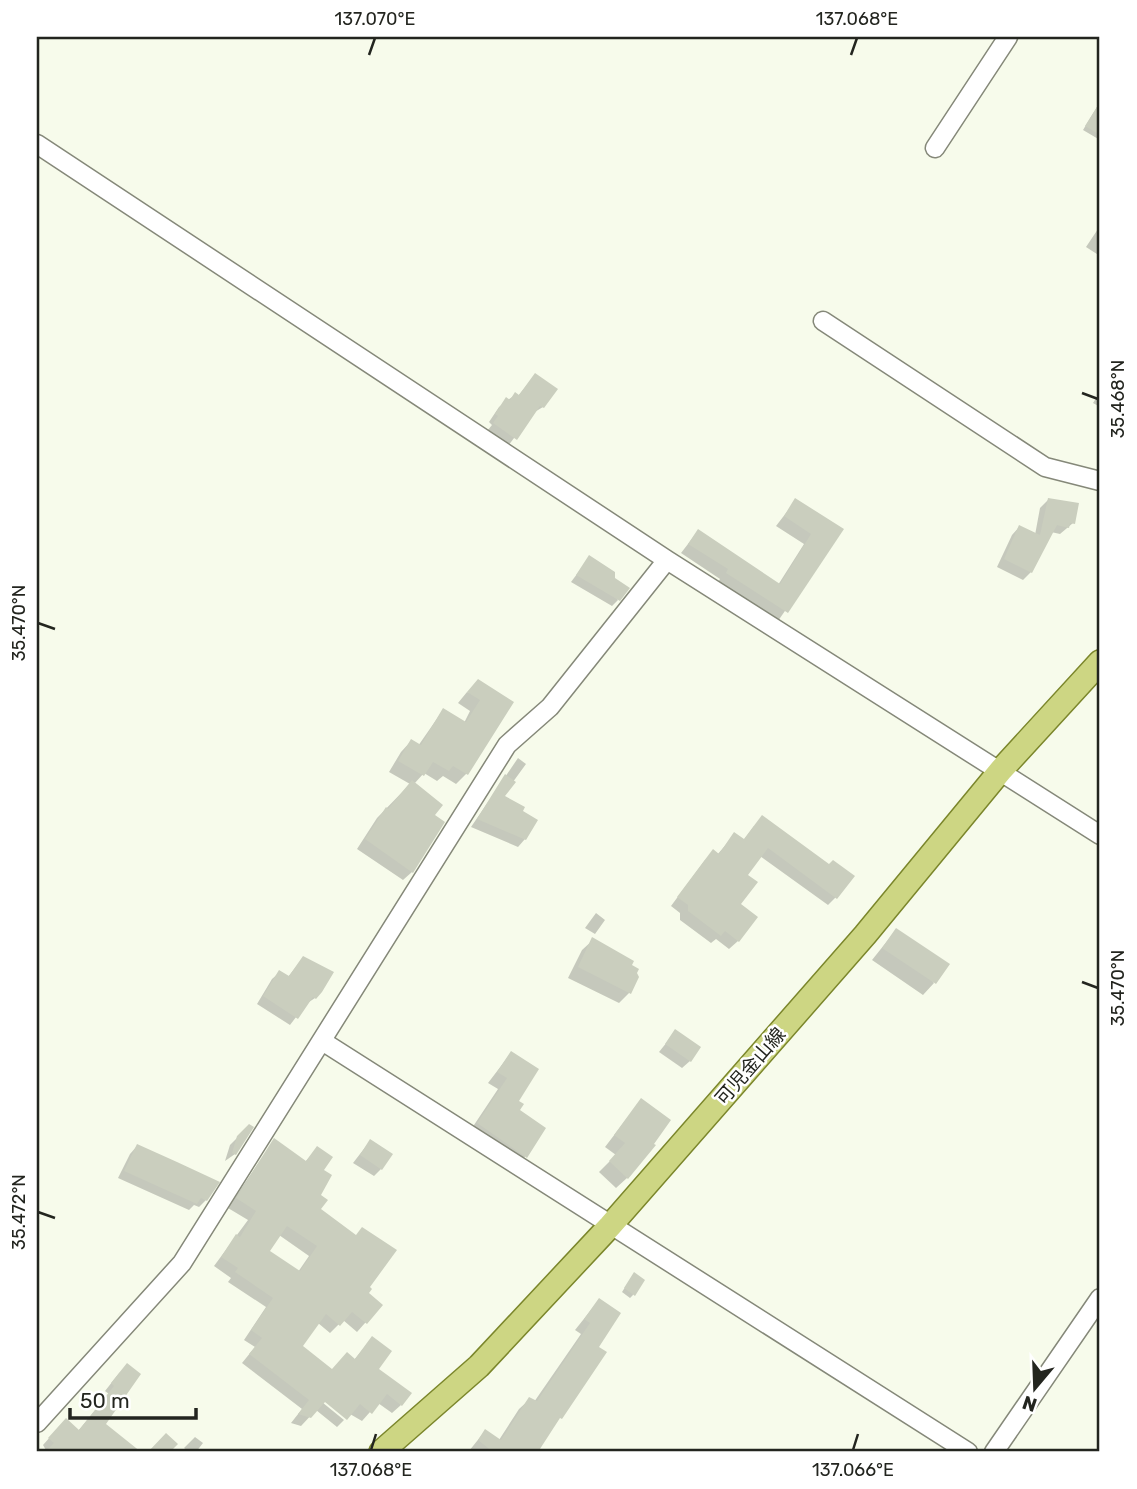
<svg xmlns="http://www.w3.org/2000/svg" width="1137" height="1489" viewBox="0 0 1137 1489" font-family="Rubik,'Noto Sans JP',sans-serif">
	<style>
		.shadow { fill: #0003; fill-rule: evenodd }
		.building { fill: #cacebe; fill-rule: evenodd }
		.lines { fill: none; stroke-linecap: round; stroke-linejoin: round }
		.minor-casing { stroke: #858879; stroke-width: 21 }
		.major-casing { stroke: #7b862b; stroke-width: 26 }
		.minor { stroke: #fff; stroke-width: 18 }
		.major { stroke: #cdd683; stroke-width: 23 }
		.ticks { fill: none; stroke: #23251f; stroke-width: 2.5 }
		.labels { text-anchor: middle; stroke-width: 5; stroke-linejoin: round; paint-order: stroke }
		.street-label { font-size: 19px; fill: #23251f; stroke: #fff }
		.neatline { fill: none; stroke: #23251f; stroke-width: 2.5 }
		.ticks-label { font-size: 18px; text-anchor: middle; fill: #23251f }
	</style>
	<rect width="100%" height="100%" fill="#f7fbeb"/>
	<!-- shadow -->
	<path class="shadow" d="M1100,102v38l-17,-10z
		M1100,226v30l-14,-9z
		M535,375l8,32 -10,6 -25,33 -21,-15 5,-6 -3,-3 10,-15 17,-13 2,2z
		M1100,392v15l-7,-4z
		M796,500l45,30 -63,91 -60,-39 2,-3 -39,-26 17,-22 80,54 26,-41 -28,-18z
		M1048,500l25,23 -13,11 -9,-2 -20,40 -8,8 -26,-13 15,-32 7,-8 16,8 5,-27z
		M589,558l29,42 -6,6 -41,-24z
		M467,692l44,11 -44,70 -11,11 -13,-8 -6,5 -13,-8 -10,11 19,32 -21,56 -9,8 -46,-31 20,-31 33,-34 -21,-12 12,-20 10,-11 7,5 25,-36 21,13 6,-12 -12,-8z
		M518,758l8,6 -24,33 23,42 -7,8 -47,-20z
		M754,826l82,71 -8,8 -68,-49 -14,19 -7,29 -1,37 -9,8 -13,-10 -5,4 -31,-23v-7l-9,-7 34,-46 12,-5 18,-21 8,7z
		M596,913l9,7 -10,14 -10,-6z
		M896,930l38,53 -11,12 -51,-35z
		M593,940l37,25 5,8 -5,19 -11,11 -51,-25 14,-28z
		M303,958l12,40 -9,6 -16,21 -33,-21 15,-25 8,-7 8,5z
		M675,1032l15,29 -8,7 -23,-16z
		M511,1053l14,104 -10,10 -47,-33 30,-45 -10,-6z
		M641,1100l-14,78 -11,10 -17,-16 17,-17 -11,-8z
		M249,1126l-14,28 -10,7 5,-16z
		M274,1140l31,22 12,-13 5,21 -3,40 49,77 -1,6 14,12 -24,27 -14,-12 -13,13 -12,-10 -17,23 30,25 23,-11 18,-22 4,31 25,36 -9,8 -14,-10 -16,18 -43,-25 -2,2 27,22 -7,7 -21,-17 -15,16 -10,-3 11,-14 -60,-46 13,-16 -11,-7 22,-33 -38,-25 3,-4 -17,-12 34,-46 -20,-12zM279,1235l30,21 -11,16 -30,-20z
		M370,1141l11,28 -7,7 -21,-13z
		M137,1146l69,54 -7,7 -5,-2 -5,5 -71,-32 12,-24z
		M631,1278l2,17 -3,3 -8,-6z
		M599,1300l-3,47 8,5 -68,100 -67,-1 16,-20 14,9 20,-31 11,-10 4,3 47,-68 -6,-4z
		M120,1372l-16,52 32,28h-89l-4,-7 16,-18 19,4 31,-37 -4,-3z
		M195,1437l8,6 -7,9h-7l-5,-4z"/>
	<!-- building -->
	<path class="building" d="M1100,102v33l-15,-9z
		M535,373l23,16 -14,19 -4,-2 -23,34 -24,-17 5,-7 -3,-2 11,-17 4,3 5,-8 4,3z
		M795,498l49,31 -56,84 -62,-40 2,-4 -40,-25 10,-15 82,55 31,-50 -27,-18z
		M1048,498l31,5 -4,21 -5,-1 -1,5 -12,-3 -25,48 -28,-14 15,-34 21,10z
		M589,555l26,17v6l15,10 -10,13 -44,-26z
		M478,679l36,23 -46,73 -15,-9 -4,5 -16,-9 -9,14 -26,-15 13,-22 10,6 22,-37 23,14 14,-22 -13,-8z
		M505,774l11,8 -11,14 20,11 -2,4 15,9 -12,20 -49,-21z
		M412,780l31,25 -8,10 10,7 -32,51 -48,-34 21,-32 2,2z
		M762,815l67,49 4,-4 22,16 -18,23 -69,-51 -20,27 10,7 -17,22 17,13 -19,25 -14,-11 -4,5 -33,-25v-6l-11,-8 36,-48 6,5 15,-22 10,7z
		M896,928l54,36 -14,20 -54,-36z
		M592,937l42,24 -2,4 7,4 -2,4 2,4 -8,17 -53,-27z
		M303,956l31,16 -12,20 -6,7 -3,-2 -15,22 -35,-23 16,-26 10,6z
		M675,1029l26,18 -10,15 -26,-18z
		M511,1051l28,18 -20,32 5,3 -4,6 26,18 -19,30 -50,-35 30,-45 -10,-6z
		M641,1098l30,22 -17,24 2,1 -28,34 -19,-18 16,-18 -11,-8z
		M249,1124l5,3 -18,28 -4,-2 5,-17z
		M274,1138l32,23 11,-15 16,11 -9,13 8,5 -11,20 7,5 -7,9 35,26 6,-8 35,23 -27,37 2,2 -3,4 14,12 -16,19 -15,-12 -12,14 -14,-12 -23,32 29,23 15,-17 8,7 17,-23 20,15 -13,18 33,24 -10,13 -15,-12 -15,20 -12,-10 -13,16 -22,-18 -14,16 -13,-4 11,-14 -60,-46 13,-16 -11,-8 22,-32 -38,-26 3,-4 -17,-11 15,-23 4,3 16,-26 -20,-13zM287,1226l30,20 -17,25 -30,-20z
		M370,1139l23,15 -11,16 -22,-15z
		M137,1144l40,18 43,20 -13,19 -6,-3 -4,6 -73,-33z
		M634,1272l11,8 -10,16 -11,-8z
		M599,1298l22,15 -22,34 8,5 -45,67 -2,-1 -22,34h-45l-15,-12 7,-11 16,11 28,-43 8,4 53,-78 -6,-4z
		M127,1363l14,11 -35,50 35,28h-96l9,-9 -6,-5 18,-20 13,12 35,-44 -3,-3z
		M166,1433l12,11 -8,8h-22z"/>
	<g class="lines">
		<defs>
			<path id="minor" d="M37,144l630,416 433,275
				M935,148l73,-111
				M823,321l222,146 55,14
				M322,1041l646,411
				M37,1423l145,-160 325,-518 43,-38 117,-147
				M994,1452l106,-154"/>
			<path id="major" d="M381,1452l98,-86 131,-140 255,-291 136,-165 99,-108"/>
		</defs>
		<!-- minor casing -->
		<use href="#minor" class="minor-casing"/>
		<!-- major casing -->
		<use href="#major" class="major-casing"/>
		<!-- minor -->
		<use href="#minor" class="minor"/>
		<!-- major -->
		<use href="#major" class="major"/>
	</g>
	<!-- ticks -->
	<path class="ticks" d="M369,55l6,-17M851,55l6,-17M1082,393l16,6M38,623l17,6M1082,982l16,6M38,1212l17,6M371,1450l5,-16M853,1450l5,-16"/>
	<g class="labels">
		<!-- street labels -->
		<g class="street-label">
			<text transform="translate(750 1066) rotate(-49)" y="7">可児金山線</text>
		</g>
	</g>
	<!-- border -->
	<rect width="1137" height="1489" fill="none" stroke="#ffffff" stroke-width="77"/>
	<!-- north arrow -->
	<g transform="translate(1035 1388) rotate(199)" stroke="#ffffff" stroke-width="5" paint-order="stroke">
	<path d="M0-5L12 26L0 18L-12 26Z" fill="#23251f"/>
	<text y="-10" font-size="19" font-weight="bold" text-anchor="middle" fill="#23251f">N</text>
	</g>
	<!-- scale -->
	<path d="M70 1408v10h126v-10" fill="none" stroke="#23251f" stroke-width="3.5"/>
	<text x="80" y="1408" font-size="21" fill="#23251f" stroke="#ffffff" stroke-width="5" paint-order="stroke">50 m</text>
	<rect x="38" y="38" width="1060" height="1412" class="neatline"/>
	<g class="ticks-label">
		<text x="375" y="25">137.070°E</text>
		<text x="857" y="25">137.068°E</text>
		<text transform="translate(1118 399) rotate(-90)" y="6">35.468°N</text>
		<text transform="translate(19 623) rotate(-90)" y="6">35.470°N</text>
		<text transform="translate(1118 988) rotate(-90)" y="6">35.470°N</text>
		<text transform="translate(19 1212) rotate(-90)" y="6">35.472°N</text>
		<text x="371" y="1476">137.068°E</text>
		<text x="853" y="1476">137.066°E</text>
	</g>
</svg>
